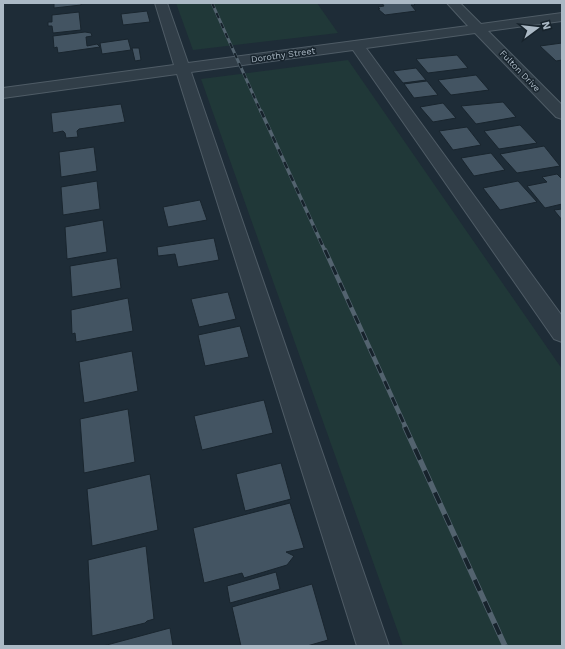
<svg xmlns="http://www.w3.org/2000/svg" width="565" height="649" viewBox="0 0 565 649" font-family="'Work Sans',sans-serif">
	<style>
		.green { fill: #203838 }
		.building { fill: #435462; stroke: #19252e }
		.lines { fill: none; stroke-linecap: round; stroke-linejoin: round }
		.minor-casing { stroke: #4f5c66; stroke-width: 2 }
		.minor { fill: #313e48; fill-rule: evenodd }
		.rail-far3-casing { stroke: #53636f; stroke-width: 3 }
		.rail-far2-casing { stroke: #53636f; stroke-width: 3.5 }
		.rail-far1-casing { stroke: #53636f; stroke-width: 4.5 }
		.rail-casing { stroke: #53636f; stroke-width: 5.5 }
		.rail-far3 { stroke: #17232c; stroke-width: 2; stroke-dasharray: 5.5; stroke-linecap: butt }
		.rail-far2 { stroke: #17232c; stroke-width: 2.5; stroke-dasharray: 7; stroke-linecap: butt }
		.rail-far1 { stroke: #17232c; stroke-width: 3; stroke-dasharray: 9; stroke-linecap: butt }
		.rail { stroke: #17232c; stroke-width: 4; stroke-dasharray: 12; stroke-linecap: butt }
		.labels { text-anchor: middle; stroke-width: 3; stroke-linejoin: round; paint-order: stroke }
		.far-street-label { font-size: 9px; fill: #abb9c5; stroke: #17232c }
	</style>
	<rect width="100%" height="100%" fill="#1e2c37"/>
	<!-- green -->
	<path class="green" d="M176,3h141l21,30 -145,17z
		M348,60l214,309v277h-159l-202,-567z"/>
	<!-- building -->
	<path class="building" d="M54,3h27v2l-27,3z
		M382,3h31l2,2h-4l5,6 -31,4 -7,-6h2l-2,-2 6,-1z
		M147,11l3,11 -27,3 -2,-11z
		M79,12l2,18 -28,3 -1,-7h-4v-4h4v-7z
		M85,32l6,1 1,3 -6,1 1,9 10,-2 3,3 -42,6 -1,-6 -3,1 -1,-12z
		M128,39l3,11 -29,4 -2,-11z
		M562,43v17l-6,1 -16,-15z
		M132,48h7l2,12 -6,1z
		M457,55l11,13 -40,5 -12,-14z
		M416,68l10,12 -23,3 -10,-12z
		M476,75l13,15 -38,5 -13,-15z
		M427,81l11,14 -24,3 -10,-14z
		M503,102l13,15 -40,7 -15,-18z
		M443,103l13,15 -23,4 -13,-15z
		M121,104l4,18 -46,7 -2,2 1,6 -12,1 -1,-5 -2,-2 -10,2 -2,-20z
		M520,125l17,18 -38,6 -15,-18z
		M467,127l14,18 -28,5 -14,-19z
		M544,146l16,20 -43,7 -17,-19z
		M94,147l3,24 -36,6 -2,-25z
		M491,153l14,17 -31,6 -13,-18z
		M557,174l5,5v25l-17,4 -18,-22 20,-4 -5,-5z
		M97,181l3,28 -37,6 -2,-28z
		M518,181l19,21 -37,8 -17,-22z
		M200,200l7,20 -39,7 -5,-20z
		M562,209v11l-8,-10z
		M103,220l4,32 -40,7 -2,-32z
		M214,238l5,22 -41,7 -3,-13 -17,2 -1,-9z
		M117,258l4,30 -49,9 -2,-31z
		M228,292l8,27 -37,8 -8,-28z
		M128,298l5,33 -57,11 -1,-9 -3,1 -1,-24z
		M240,326l9,31 -44,9 -7,-31z
		M132,351l6,40 -54,12 -5,-41z
		M264,400l9,33 -71,17 -8,-34z
		M128,409l7,53 -51,11 -4,-54z
		M281,463l10,36 -46,12 -9,-37z
		M150,474l8,56 -66,16 -5,-57z
		M290,503l14,45 -18,4 8,4 -7,9 -43,13 -2,-5 -38,10 -11,-55z
		M146,546l8,73 -7,2 -2,2 -53,13 -4,-76z
		M276,572l4,17 -50,14 -3,-17z
		M312,584l16,56 -21,6h-66l-9,-39z
		M170,628l3,18h-70z"/>
	<g class="lines">
		<defs>
			<path id="minor" d="M155,3h12l21,60 280,-37 -21,-23h13l21,21 81,-11v8l-74,10 74,74v14l-6,-2 -81,-84 -109,15 196,268v26l-8,-3 -201,-289 -162,22 198,574h-32l-180,-572 -174,24v-10l171,-23z"/>
		</defs>
		<!-- minor casing -->
		<use href="#minor" class="minor-casing"/>
		<!-- minor -->
		<use href="#minor" class="minor"/>
		<defs>
			<path id="rail-far3" d="M212,3l49,109"/>
			<path id="rail-far2" d="M261,111l64,140"/>
			<path id="rail-far1" d="M325,250l81,178"/>
			<path id="rail" d="M405,427l100,219"/>
		</defs>
		<!-- rail-far3 casing -->
		<use href="#rail-far3" class="rail-far3-casing"/>
		<!-- rail-far2 casing -->
		<use href="#rail-far2" class="rail-far2-casing"/>
		<!-- rail-far1 casing -->
		<use href="#rail-far1" class="rail-far1-casing"/>
		<!-- rail casing -->
		<use href="#rail" class="rail-casing"/>
		<!-- rail-far3 -->
		<use href="#rail-far3" class="rail-far3"/>
		<!-- rail-far2 -->
		<use href="#rail-far2" class="rail-far2"/>
		<!-- rail-far1 -->
		<use href="#rail-far1" class="rail-far1"/>
		<!-- rail -->
		<use href="#rail" class="rail"/>
	</g>
	<g class="labels">
		<!-- far-street labels -->
		<g class="far-street-label">
			<text transform="translate(283 55) rotate(-8)" y="3">Dorothy Street</text>
			<text transform="translate(520 71) rotate(46)" y="3">Fulton Drive</text>
		</g>
	</g>
	<!-- border -->
	<rect width="565" height="649" fill="none" stroke="#abb9c5" stroke-width="8"/>
	<!-- north arrow -->
	<g transform="translate(537 28) rotate(75)" stroke="#17232c" stroke-width="3" paint-order="stroke">
	<path d="M0-3L7 15L0 10L-7 15Z" fill="#abb9c5"/>
	<text y="-6" font-size="11" font-weight="bold" text-anchor="middle" fill="#abb9c5">N</text>
	</g>
</svg>
